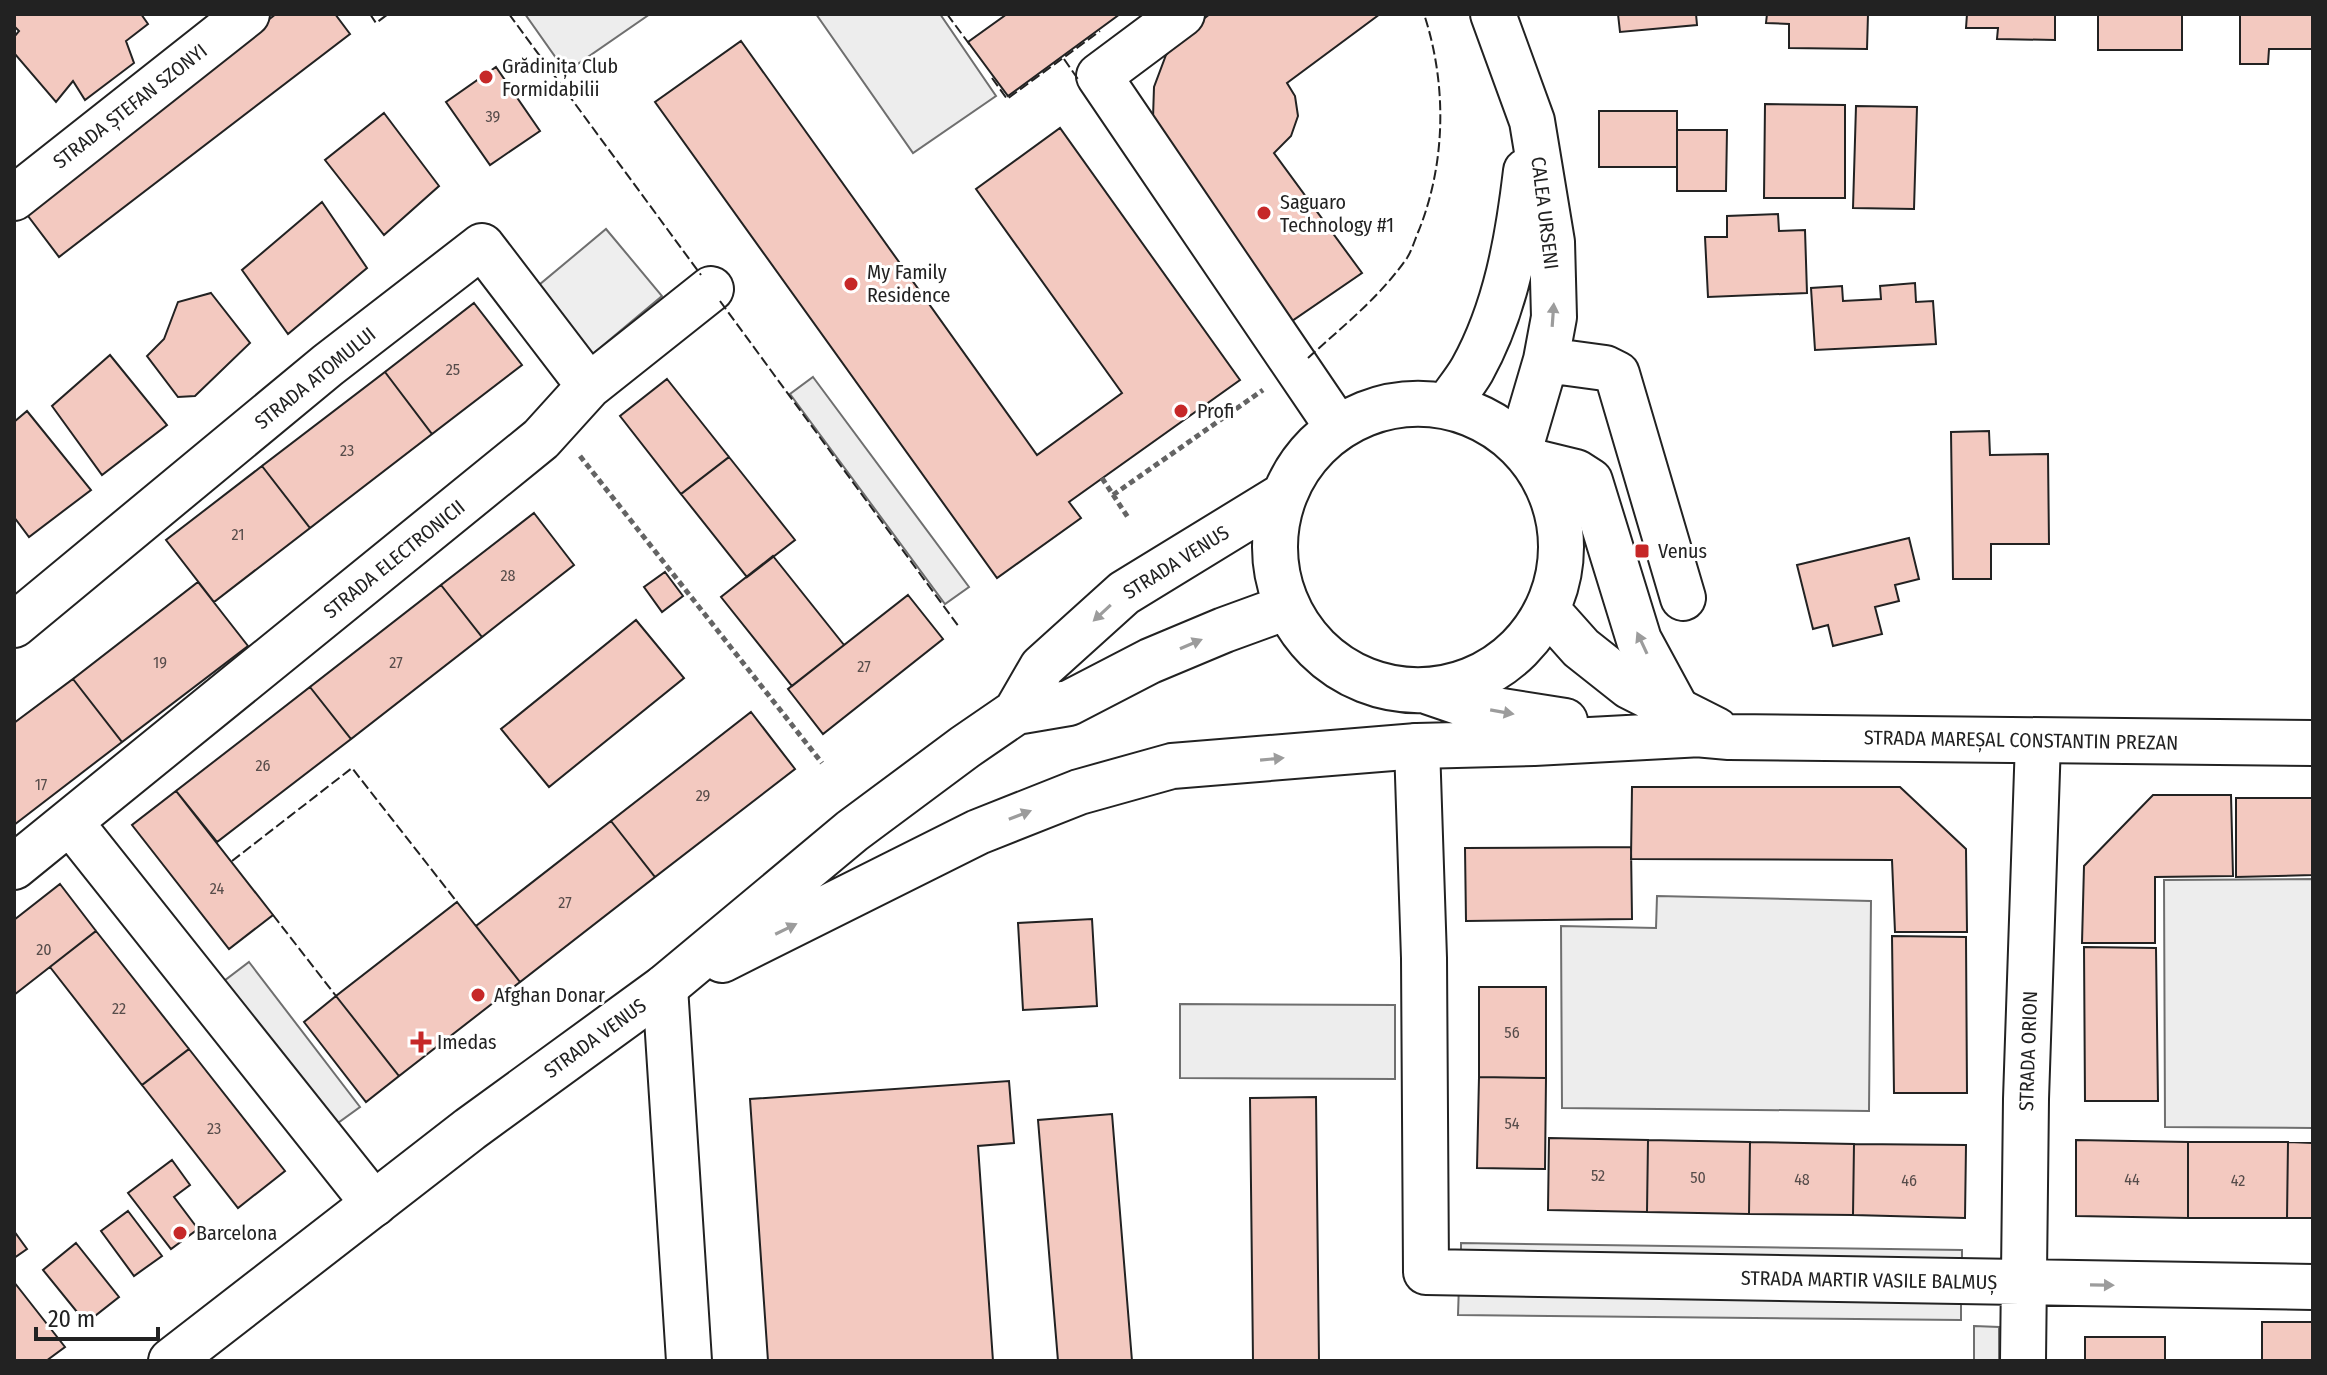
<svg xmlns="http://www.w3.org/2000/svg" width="2327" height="1375" viewBox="0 0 2327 1375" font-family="'Fira Sans Condensed',sans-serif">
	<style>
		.green { fill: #eee; stroke: #6f6f6f; stroke-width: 2 }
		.parking { fill: #ededed; stroke: #6f6f6f; stroke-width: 2 }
		.building { fill: #f3c9c0; stroke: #222; stroke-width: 2 }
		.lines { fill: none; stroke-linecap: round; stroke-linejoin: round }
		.minor-casing { stroke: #222; stroke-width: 48 }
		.major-casing { stroke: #222; stroke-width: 48 }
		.path { stroke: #646464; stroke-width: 5; stroke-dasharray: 6 4; stroke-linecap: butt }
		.minor { stroke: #fff; stroke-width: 44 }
		.major { stroke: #fff; stroke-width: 44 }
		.fence { stroke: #222; stroke-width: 2; stroke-dasharray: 10 4; stroke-linecap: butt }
		.oneway { fill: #9c9c9c }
		.poi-dot { fill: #c62828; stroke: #fff; stroke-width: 3 }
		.labels { text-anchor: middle; stroke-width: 6; stroke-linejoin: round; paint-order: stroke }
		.number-label { font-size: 16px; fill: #564c4a }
		.poi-label { font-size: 20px; fill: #222; stroke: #fff; text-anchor: start }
		.street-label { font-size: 20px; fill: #222; stroke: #fff }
	</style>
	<rect width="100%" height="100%" fill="#fff"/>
	<!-- green -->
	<path class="green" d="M606,229l56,67 -73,61 -56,-67z"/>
	<!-- parking -->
	<path class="parking" d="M525,14h125l-84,58z
		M816,14h124l56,82 -83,57z
		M813,377l156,210 -24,17 -155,-210z
		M2313,879v249l-148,-1 -1,-247z
		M1657,896l214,5 -2,210 -307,-3 -1,-182 95,2z
		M249,962l111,145 -25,18 -111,-144z
		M1180,1004l215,1v74l-215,-1z
		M1461,1243l501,7v16l-501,-7z
		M1459,1284l502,5v31l-503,-5z
		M1974,1326l25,1v34h-25z"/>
	<!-- building -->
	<path class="building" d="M14,14h127l7,10 -22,17 8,22 -49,37 -12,-19 -17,21 -42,-49v-16l5,-6 -5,-5z
		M276,14h59l15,20 -291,223 -37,-49z
		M1007,14h113l-112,82 -40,-54z
		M1210,14h170l-93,69 8,13 3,20 -7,20 -17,17 88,120 -73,50 -136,-205 1,-31 12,-32 19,-22z
		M1618,14h78l1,11 -77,7z
		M1767,14h101l-1,35 -78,-1v-24l-23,-1z
		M1967,14h88v26l-58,-1 1,-11h-32z
		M2098,14h84v36h-84z
		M2240,14h73v35h-44l-1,15h-28z
		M741,41l296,414 85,-62 -146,-204 84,-61 180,252 -171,122 12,16 -84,60 -342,-476z
		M496,67l44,64 -50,34 -44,-63z
		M1765,104l80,1v93h-81z
		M1856,106l61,1 -3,102 -61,-1z
		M1599,111h78v56h-78z
		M384,113l55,73 -55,49 -59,-75z
		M1677,130h50l-1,61h-49z
		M322,202l45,66 -79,66 -46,-64z
		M1778,214l1,17 26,-1 2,63 -99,4 -3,-60h22v-21z
		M1915,283l1,19 17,-1 3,43 -121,6 -4,-62 31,-2 1,15 38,-2 -1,-13z
		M211,293l39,50 -55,53 -17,1 -31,-41 17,-17 14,-37z
		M474,303l48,62 -90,69 -47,-62z
		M110,355l57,70 -65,50 -50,-69z
		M385,372l47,62 -122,94 -48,-62z
		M667,379l62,78 -48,37 -61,-78z
		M27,411l64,79 -62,47 -15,-20v-95z
		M1989,431l1,24 58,-1 1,90h-58v35h-38l-2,-147z
		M729,457l66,83 -48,37 -66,-83z
		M262,466l48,62 -96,74 -48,-62z
		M534,513l40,52 -92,72 -41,-52z
		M1909,538l10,41 -24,6 4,16 -24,6 7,27 -49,12 -5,-21 -15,4 -16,-64z
		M773,556l71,89 -52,41 -71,-89z
		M665,572l18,24 -21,16 -18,-25z
		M198,582l50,64 -126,96 -49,-63z
		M441,585l41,52 -131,102 -41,-52z
		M908,595l35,44 -120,95 -35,-45z
		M636,620l48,58 -135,109 -48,-58z
		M73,679l49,63 -108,83v-102z
		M310,687l41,52 -134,103 -41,-51z
		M751,712l44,57 -140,108 -44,-56z
		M1632,787h268l66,62 1,83h-72l-3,-72 -261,-1z
		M176,791l97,124 -44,34 -97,-124z
		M2153,795h78l2,81 -78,1v66h-73l2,-77z
		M2236,798h77v77l-77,2z
		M611,821l44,56 -135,105 -44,-56z
		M1631,847l1,72 -166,2 -1,-73z
		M60,884l36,47 -82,64v-75z
		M457,902l63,80 -121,94 -63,-80z
		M1092,919l5,87 -74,4 -5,-87z
		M96,931l93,118 -47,36 -92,-118z
		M1892,936l74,1 1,156h-73z
		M2084,947l72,1 2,153h-73z
		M1479,987h67v91l-67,-1z
		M336,996l63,80 -33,26 -62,-80z
		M189,1049l96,122 -47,37 -96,-123z
		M1479,1077l67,1 -1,91 -68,-1z
		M1009,1081l5,62 -36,3 15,215h-225l-18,-262z
		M1316,1097l3,264h-66l-3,-263z
		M1112,1114l20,247h-74l-20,-241z
		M1549,1138l99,2 -1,72 -99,-2z
		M1648,1140l102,2 -1,72 -102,-2z
		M2076,1140l112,2v76l-112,-2z
		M1750,1142l104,2 -1,71 -104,-1z
		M2188,1142h100l-1,76h-99z
		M2288,1142l25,1v75h-26z
		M1854,1144l112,1 -1,73 -112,-3z
		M172,1160l18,25 -16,12 24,32 -27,20 -43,-56z
		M128,1211l34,45 -28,20 -33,-45z
		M14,1231l13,18 -13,9z
		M76,1243l43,54 -33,26 -43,-53z
		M14,1282l51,65 -19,14h-32z
		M2262,1322h51v39h-51z
		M2085,1337h80v24h-80z"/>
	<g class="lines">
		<defs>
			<path id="minor" d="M1182,14l-83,62 239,352
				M1493,14l39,107 20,121 2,75 -8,43 -25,85
				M14,198l233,-184
				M1546,360l59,8 12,6 66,224
				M1447,406c8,-12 18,-24 25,-36 34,-61 46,-131 54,-199
				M1535,462l41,10 14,9 49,159 39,72
				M14,625l314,-260 154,-119 107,140
				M1417,746l7,212 2,314 887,15
				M70,822l304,382
				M14,867l527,-428 48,-53 122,-97
				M665,987l24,374
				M2023,1361l3,-262 12,-358"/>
			<path id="major" d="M1275 547a143 143 0 1 1 286 0a143 143 0 1 1-286 0Z
				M1548,611l33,37 48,38 87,44
				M1429,692l41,14 95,15
				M1016,712l26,-45 82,-74 160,-98
				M1673,732l56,5 584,6
				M722,960l256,-128 101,-40 93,-26 245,-20 117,-3 168,-9
				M171,1361l299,-232 195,-142 187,-156 113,-84 51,-35 53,-9 81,-42 74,-31 63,-23"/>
		</defs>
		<!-- minor casing -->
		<use href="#minor" class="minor-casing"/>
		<!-- major casing -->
		<use href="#major" class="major-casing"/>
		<!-- path -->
		<path class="path" d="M580,456l242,307
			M1102,478l27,41
			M1113,495l150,-105"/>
		<!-- minor -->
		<use href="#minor" class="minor"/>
		<!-- major -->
		<use href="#major" class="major"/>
		<!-- fence -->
		<path class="fence" d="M370,14l6,9 12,-9
			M509,14l192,261
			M947,14l23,31
			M1064,59l16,23
			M992,78l15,21 93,-68
			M720,301l239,326
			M1308,358c34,-31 72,-61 99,-100 5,-8 8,-19 12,-28 27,-68 28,-146 5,-216
			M232,861l120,-93 105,134
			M273,915l63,81"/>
	</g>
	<!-- one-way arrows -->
	<defs><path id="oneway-solid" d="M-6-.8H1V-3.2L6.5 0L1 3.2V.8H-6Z" transform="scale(2)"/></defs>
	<g class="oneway">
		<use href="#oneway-solid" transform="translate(1553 315) rotate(-86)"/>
		<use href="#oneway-solid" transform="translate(1102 613) rotate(137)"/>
		<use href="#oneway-solid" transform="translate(1642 643) rotate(-115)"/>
		<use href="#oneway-solid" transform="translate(1191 644) rotate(-23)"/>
		<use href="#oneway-solid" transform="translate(1502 712) rotate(10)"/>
		<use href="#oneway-solid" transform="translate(1272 759) rotate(-5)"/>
		<use href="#oneway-solid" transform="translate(1020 815) rotate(-21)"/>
		<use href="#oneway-solid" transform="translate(786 929) rotate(-26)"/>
		<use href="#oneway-solid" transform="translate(2102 1285) rotate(1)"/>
	</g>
	<!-- markers -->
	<g class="poi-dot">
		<circle cx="486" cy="77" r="8"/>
		<circle cx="1264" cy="213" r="8"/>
		<circle cx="851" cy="284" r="8"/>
		<circle cx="1181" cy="411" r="8"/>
		<rect x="1634" y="543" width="16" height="16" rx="4"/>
		<circle cx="478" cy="995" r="8"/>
		<path d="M417 1030h8v8h8v8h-8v8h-8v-8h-8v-8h8z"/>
		<circle cx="180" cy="1233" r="8"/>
	</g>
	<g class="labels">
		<!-- number labels -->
		<g class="number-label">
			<text x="493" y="122">39</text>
			<text x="453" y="375">25</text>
			<text x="347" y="456">23</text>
			<text x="238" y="540">21</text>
			<text x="508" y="581">28</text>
			<text x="160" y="668">19</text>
			<text x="396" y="668">27</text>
			<text x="864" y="672">27</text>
			<text x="263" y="771">26</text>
			<text x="41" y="790">17</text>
			<text x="703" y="801">29</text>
			<text x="217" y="894">24</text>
			<text x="565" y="908">27</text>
			<text x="44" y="955">20</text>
			<text x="119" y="1014">22</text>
			<text x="1512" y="1038">56</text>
			<text x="1512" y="1129">54</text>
			<text x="214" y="1134">23</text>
			<text x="1598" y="1181">52</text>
			<text x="1698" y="1183">50</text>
			<text x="1802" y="1185">48</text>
			<text x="2132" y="1185">44</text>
			<text x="1909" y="1186">46</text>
			<text x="2238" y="1186">42</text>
		</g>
		<!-- poi labels -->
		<g class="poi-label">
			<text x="502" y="73">Grădinița Club<tspan x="502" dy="23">Formidabilii</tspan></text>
			<text x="1280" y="209">Saguaro<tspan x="1280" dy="23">Technology #1</tspan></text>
			<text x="867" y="279">My Family<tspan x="867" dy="23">Residence</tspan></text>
			<text x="1197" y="418">Profi</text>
			<text x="1658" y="558">Venus</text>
			<text x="494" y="1002">Afghan Donar</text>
			<text x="437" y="1049">Imedas</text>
			<text x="196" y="1240">Barcelona</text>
		</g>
		<!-- street labels -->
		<g class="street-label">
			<text transform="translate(130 106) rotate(-38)" y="7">STRADA ȘTEFAN SZONYI</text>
			<text transform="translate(1545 213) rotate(83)" y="7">CALEA URSENI</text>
			<text transform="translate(315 378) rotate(-39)" y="7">STRADA ATOMULUI</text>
			<text transform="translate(394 559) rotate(-39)" y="7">STRADA ELECTRONICII</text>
			<text transform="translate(1176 562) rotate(-32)" y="7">STRADA VENUS</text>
			<text transform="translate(2021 740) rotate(1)" y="7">STRADA MAREȘAL CONSTANTIN PREZAN</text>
			<text transform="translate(595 1038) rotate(-36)" y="7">STRADA VENUS</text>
			<text transform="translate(2028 1051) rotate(-88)" y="7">STRADA ORION</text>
			<text transform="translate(1869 1280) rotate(1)" y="7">STRADA MARTIR VASILE BALMUȘ</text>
		</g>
	</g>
	<!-- border -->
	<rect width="2327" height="1375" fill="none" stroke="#222222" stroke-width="32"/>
	<!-- scale -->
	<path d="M36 1327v12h122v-12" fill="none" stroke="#222222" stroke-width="4"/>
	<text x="48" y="1327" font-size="24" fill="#222222" stroke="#ffffff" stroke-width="6" paint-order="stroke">20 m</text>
</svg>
